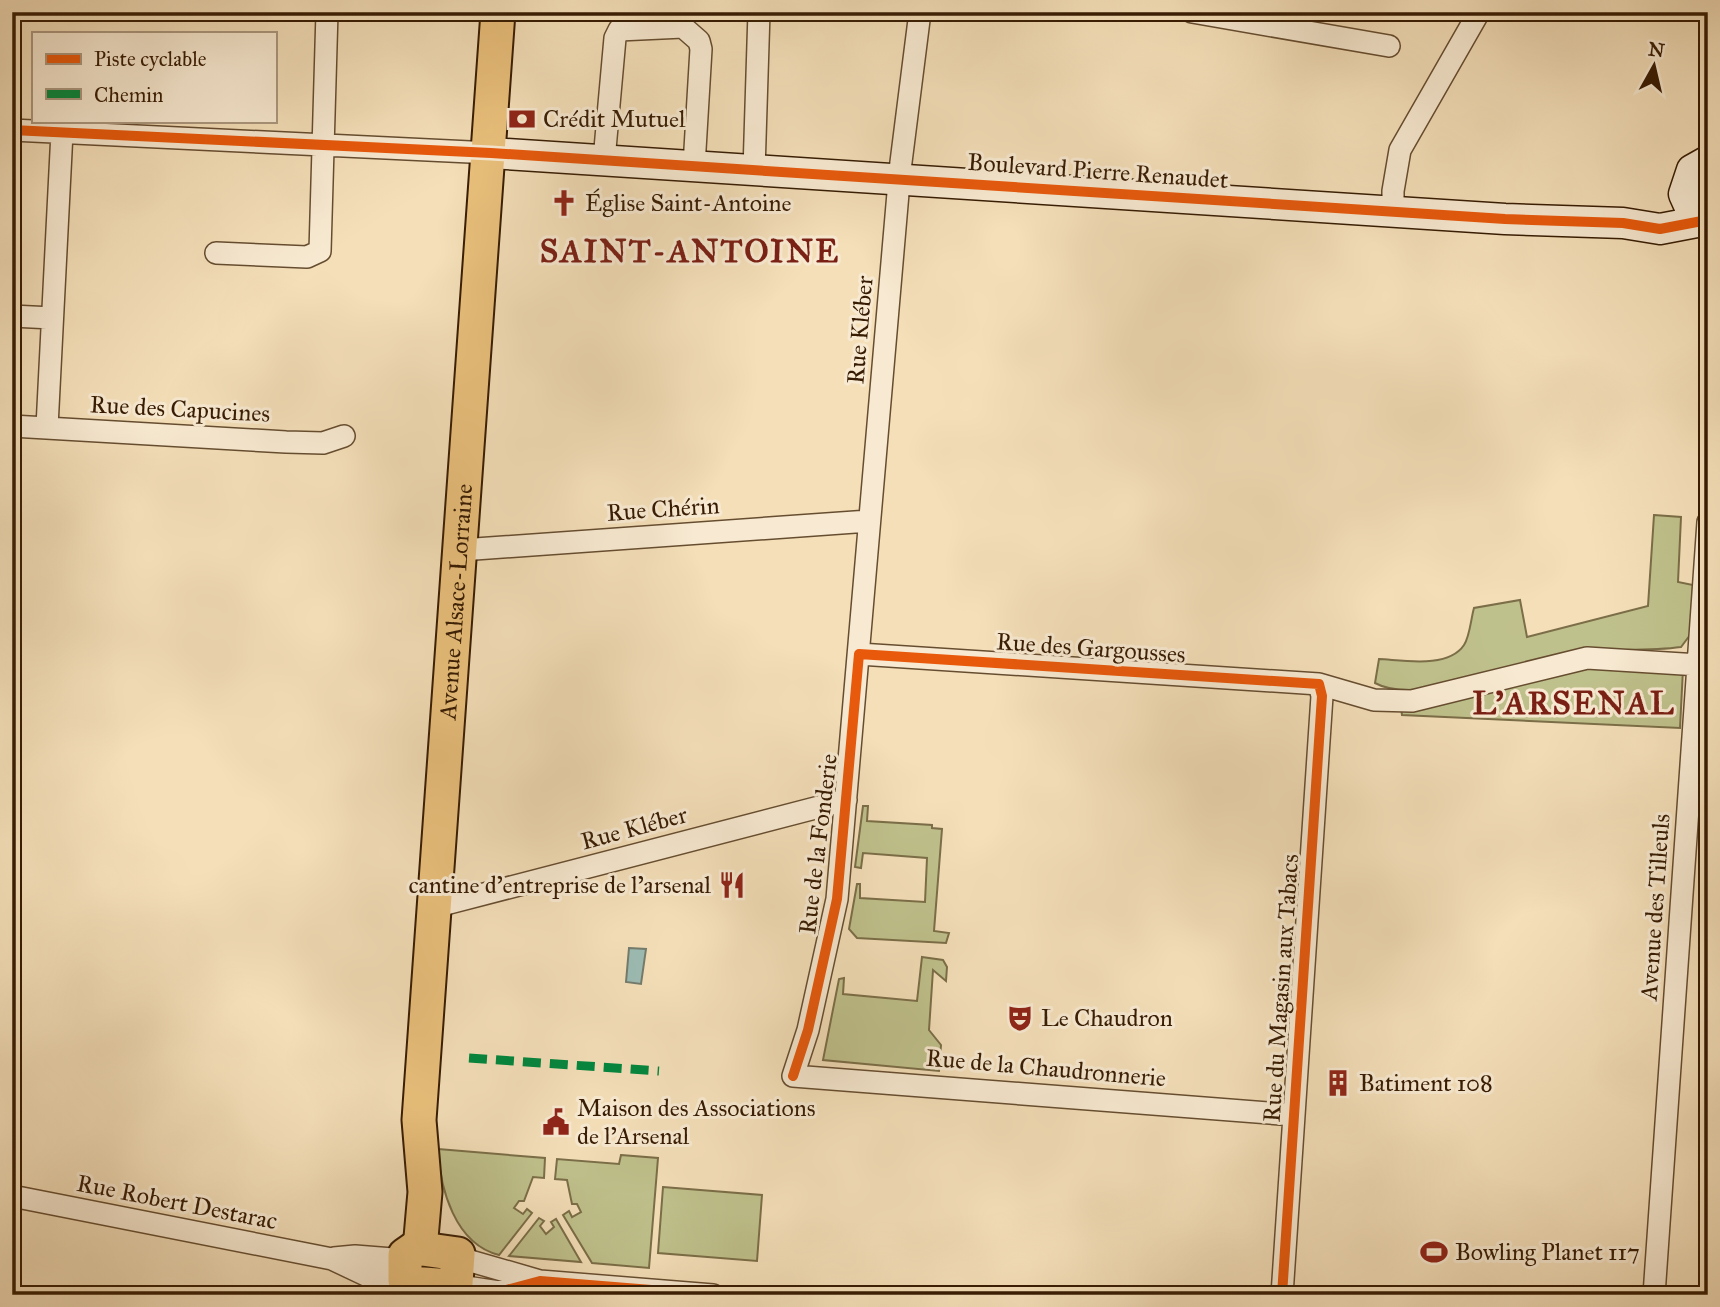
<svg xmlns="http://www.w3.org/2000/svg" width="1720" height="1307" viewBox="0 0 1720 1307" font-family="'IM FELL Great Primer',serif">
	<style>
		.green { fill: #bfc18c; stroke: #7b6e48; stroke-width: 2 }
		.water { fill: #9cbcb4; stroke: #747c6d; stroke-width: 2 }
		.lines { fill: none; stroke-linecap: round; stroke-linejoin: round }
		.street-casing { stroke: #664d30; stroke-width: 24 }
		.secondary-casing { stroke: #371c03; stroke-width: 33 }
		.primary-casing { stroke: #371c03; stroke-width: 37 }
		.street { stroke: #f8ead2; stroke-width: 21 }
		.secondary { stroke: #f8ead2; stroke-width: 30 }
		.primary { stroke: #eac07c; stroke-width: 33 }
		.quiet { stroke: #00873e; stroke-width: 9; stroke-dasharray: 18 9; stroke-linecap: butt }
		.cycleway-casing { stroke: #f8ead2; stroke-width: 15 }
		.cycleway { stroke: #e8590c; stroke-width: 10 }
		.labels { text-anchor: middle; stroke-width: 6; stroke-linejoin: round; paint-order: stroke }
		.poi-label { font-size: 24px; fill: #371c03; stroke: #f8ead2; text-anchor: start }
		.street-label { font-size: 24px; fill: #371c03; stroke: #f8ead2 }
		.district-label { font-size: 32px; font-weight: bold; letter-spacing: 2px; fill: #7a1f14; stroke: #f8ead2 }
	</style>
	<rect width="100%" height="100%" fill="#f4dfb9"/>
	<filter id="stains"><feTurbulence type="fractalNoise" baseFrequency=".00286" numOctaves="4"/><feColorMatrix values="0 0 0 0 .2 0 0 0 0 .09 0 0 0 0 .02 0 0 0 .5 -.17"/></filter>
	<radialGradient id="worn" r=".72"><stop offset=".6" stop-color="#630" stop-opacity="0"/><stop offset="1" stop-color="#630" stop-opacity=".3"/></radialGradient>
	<!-- green -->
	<path class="green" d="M1654,515l27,2 -3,65 15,3 -3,50 -9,12c-43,6 -86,-1 -129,9 -45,10 -135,50 -177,27l4,-24c23,1 69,10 85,-14 6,-9 7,-27 10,-37l46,-8 7,37 121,-31z
		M1595,666l88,3 -3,59 -278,-13 -1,-7z
		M863,806h5l-1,15 65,4v3l10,1 -8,102 15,2 -3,10 -89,-5 -8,-9 8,-45h3v14l65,4 2,-44 -64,-5 -2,15 -6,-1z
		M922,957l21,3 4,7 -1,14 -13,-11 -4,60 12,15 -2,26 -116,-11 16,-81 5,-1 -1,16 74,7z
		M438,1149l107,9 -1,20 -11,-1 -9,24h-5l-5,7 9,6 4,-5 5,4 -33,42c-44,-11 -59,-66 -61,-106z
		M621,1155l37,3 -9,110 -57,-5 -29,-48 6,-4 3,6 9,-5 -4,-8h-5l-5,-24 -12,-1 2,-20 62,5z
		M663,1187l99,8 -5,66 -99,-8z
		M539,1218l5,3 -4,5 6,8 8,-7 -3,-5 5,-3 25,43 -72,-6z"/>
	<!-- water -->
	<path class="water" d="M629,948l17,1 -5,35 -15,-2z"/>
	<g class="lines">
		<defs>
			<path id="street" d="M920,12l-20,158 -63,729 -29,131 -15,46 501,39
				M1192,12l197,34
				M12,130l479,23
				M604,160l11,-122 4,-8 64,-3 16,14 2,8 -7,117
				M754,170l5,-158
				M1393,211v-20l7,-41 79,-138
				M216,253l91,4 13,-6 7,-239
				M12,316l40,2
				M12,426l274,16 37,1 21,-7
				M47,427l15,-295
				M461,550l408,-29
				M859,654l460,30 55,16 38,1 175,-43 112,7
				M434,907l412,-107
				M12,1196l320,63 40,19 34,3
				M334,1258l21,-2 50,4
				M460,1258l80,23 173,14
				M453,1285l46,7 41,-11
				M1282,1295l40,-599 -3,-12
				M1654,1295l54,-773"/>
			<path id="secondary" d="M491,153l1014,66 118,4 37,6 42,-8
				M1708,161l-16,9 -8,24 9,20 15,9"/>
			<g id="primary">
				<path d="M415,1248l43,6 -2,29 -5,3 -42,-3 -4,-3v-25z"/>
				<path id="s1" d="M420,1249l5,-57 -6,-72 79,-1108"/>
			</g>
		</defs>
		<!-- street casing -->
		<use href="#street" class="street-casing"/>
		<!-- secondary casing -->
		<use href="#secondary" class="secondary-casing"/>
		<!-- primary casing -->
		<use href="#primary" class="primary-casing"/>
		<!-- street -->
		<use href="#street" class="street"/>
		<!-- secondary -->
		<use href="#secondary" class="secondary"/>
		<!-- primary -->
		<use href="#primary" class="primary"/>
		<!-- quiet -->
		<path class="quiet" d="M469,1058l190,13"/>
		<defs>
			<path id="cycleway" d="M12,130l479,23 1014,66 118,4 37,6 42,-8
				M793,1076l15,-46 29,-131 22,-245 460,30 3,12 -40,599
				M499,1292l41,-11 173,14"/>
		</defs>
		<!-- cycleway casing -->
		<use href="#cycleway" class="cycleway-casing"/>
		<!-- cycleway -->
		<use href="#cycleway" class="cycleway"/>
	</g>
	<!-- icons -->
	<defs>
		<symbol id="bank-bare" viewBox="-9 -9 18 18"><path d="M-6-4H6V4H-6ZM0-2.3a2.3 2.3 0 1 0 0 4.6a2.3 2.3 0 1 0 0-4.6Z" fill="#8f2418" stroke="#f8ead2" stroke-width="2.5" paint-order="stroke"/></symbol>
		<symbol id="church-bare" viewBox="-9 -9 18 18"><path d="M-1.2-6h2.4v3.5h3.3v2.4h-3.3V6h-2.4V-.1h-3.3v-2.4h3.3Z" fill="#8f2418" stroke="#f8ead2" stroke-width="2.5" paint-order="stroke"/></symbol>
		<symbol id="restaurant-bare" viewBox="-9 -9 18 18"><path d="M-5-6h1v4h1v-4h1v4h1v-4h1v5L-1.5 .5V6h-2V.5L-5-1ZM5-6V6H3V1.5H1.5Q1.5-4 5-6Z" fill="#8f2418" stroke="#f8ead2" stroke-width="2.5" paint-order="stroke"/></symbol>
		<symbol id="theatre-bare" viewBox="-9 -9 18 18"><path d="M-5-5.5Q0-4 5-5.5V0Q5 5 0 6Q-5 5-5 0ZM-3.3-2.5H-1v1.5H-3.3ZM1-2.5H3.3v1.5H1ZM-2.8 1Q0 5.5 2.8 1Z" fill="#8f2418" stroke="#f8ead2" stroke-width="2.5" paint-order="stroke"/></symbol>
		<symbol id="building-bare" viewBox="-9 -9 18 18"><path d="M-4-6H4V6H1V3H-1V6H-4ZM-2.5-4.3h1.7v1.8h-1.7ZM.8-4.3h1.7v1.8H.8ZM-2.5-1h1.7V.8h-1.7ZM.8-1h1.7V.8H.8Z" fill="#8f2418" stroke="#f8ead2" stroke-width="2.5" paint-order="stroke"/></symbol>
		<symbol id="civic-bare" viewBox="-9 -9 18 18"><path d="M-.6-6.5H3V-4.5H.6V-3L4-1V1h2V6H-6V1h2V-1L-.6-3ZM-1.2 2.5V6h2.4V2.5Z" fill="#8f2418" stroke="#f8ead2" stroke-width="2.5" paint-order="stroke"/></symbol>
		<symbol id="stadium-bare" viewBox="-9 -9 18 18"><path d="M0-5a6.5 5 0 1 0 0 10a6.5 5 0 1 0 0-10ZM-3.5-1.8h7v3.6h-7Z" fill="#8f2418" stroke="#f8ead2" stroke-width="2.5" paint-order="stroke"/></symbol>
	</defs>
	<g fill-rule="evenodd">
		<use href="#bank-bare" x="503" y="100" width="38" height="38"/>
		<use href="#church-bare" x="545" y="184" width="38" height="38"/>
		<use href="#restaurant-bare" x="713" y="866" width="38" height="38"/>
		<use href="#theatre-bare" x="1001" y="999" width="38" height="38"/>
		<use href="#building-bare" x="1319" y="1064" width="38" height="38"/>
		<use href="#civic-bare" x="537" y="1103" width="38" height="38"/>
		<use href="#stadium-bare" x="1415" y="1233" width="38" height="38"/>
	</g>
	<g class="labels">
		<!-- poi labels -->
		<g class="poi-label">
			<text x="543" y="127">Crédit Mutuel</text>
			<text x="585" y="211">Église Saint-Antoine</text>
			<text x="711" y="893" text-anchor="end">cantine d'entreprise de l'arsenal</text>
			<text x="1041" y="1026">Le Chaudron</text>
			<text x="1359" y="1091">Batiment 108</text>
			<text x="577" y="1116">Maison des Associations<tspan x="577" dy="28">de l'Arsenal</tspan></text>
			<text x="1455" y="1260">Bowling Planet 117</text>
		</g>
		<!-- street labels -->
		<g class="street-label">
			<text transform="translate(1098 171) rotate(4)" y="8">Boulevard Pierre Renaudet</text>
			<text transform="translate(860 330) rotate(-85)" y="8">Rue Kléber</text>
			<text transform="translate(180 409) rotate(3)" y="8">Rue des Capucines</text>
			<text transform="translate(663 509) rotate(-4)" y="8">Rue Chérin</text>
			<text dy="8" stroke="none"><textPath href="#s1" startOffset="649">Avenue Alsace-Lorraine</textPath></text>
			<text transform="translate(1091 648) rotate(4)" y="8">Rue des Gargousses</text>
			<text transform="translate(634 828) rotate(-15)" y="8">Rue Kléber</text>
			<text transform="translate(818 844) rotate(-83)" y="8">Rue de la Fonderie</text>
			<text transform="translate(1655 907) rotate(-86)" y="8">Avenue des Tilleuls</text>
			<text transform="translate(1281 988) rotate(-86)" y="8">Rue du Magasin aux Tabacs</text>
			<text transform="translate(1046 1068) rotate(5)" y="8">Rue de la Chaudronnerie</text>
			<text transform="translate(177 1202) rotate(11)" y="8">Rue Robert Destarac</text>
		</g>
		<!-- district labels -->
		<g class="district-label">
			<text x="690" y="262">SAINT-ANTOINE</text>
			<text x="1574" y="714">L'ARSENAL</text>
		</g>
	</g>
	<!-- margin -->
	<rect width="1720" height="1307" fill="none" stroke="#f4dfb9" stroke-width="42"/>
	<rect x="14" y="14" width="1692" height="1279" fill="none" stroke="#371c03" stroke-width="3.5"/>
	<rect x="21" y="21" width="1678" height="1265" fill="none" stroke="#371c03" stroke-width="2"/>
	<!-- legend -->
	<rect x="32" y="32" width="245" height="91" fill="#f8ead2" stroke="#ab987f" stroke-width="2"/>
	<rect x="46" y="54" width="35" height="10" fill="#e8590c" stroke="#ab987f" stroke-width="2"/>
	<text x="94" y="66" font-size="21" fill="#371c03">Piste cyclable</text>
	<rect x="46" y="89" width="35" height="10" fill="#00873e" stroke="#ab987f" stroke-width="2"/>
	<text x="94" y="102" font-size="21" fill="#371c03">Chemin</text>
	<!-- north arrow -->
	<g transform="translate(1654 66) rotate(8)" stroke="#f8ead2" stroke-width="5" paint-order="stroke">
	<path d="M0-5L12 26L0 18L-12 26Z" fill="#371c03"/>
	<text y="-10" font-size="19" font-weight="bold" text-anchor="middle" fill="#371c03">N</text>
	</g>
	<rect width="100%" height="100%" filter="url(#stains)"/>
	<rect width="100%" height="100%" fill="url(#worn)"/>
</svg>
